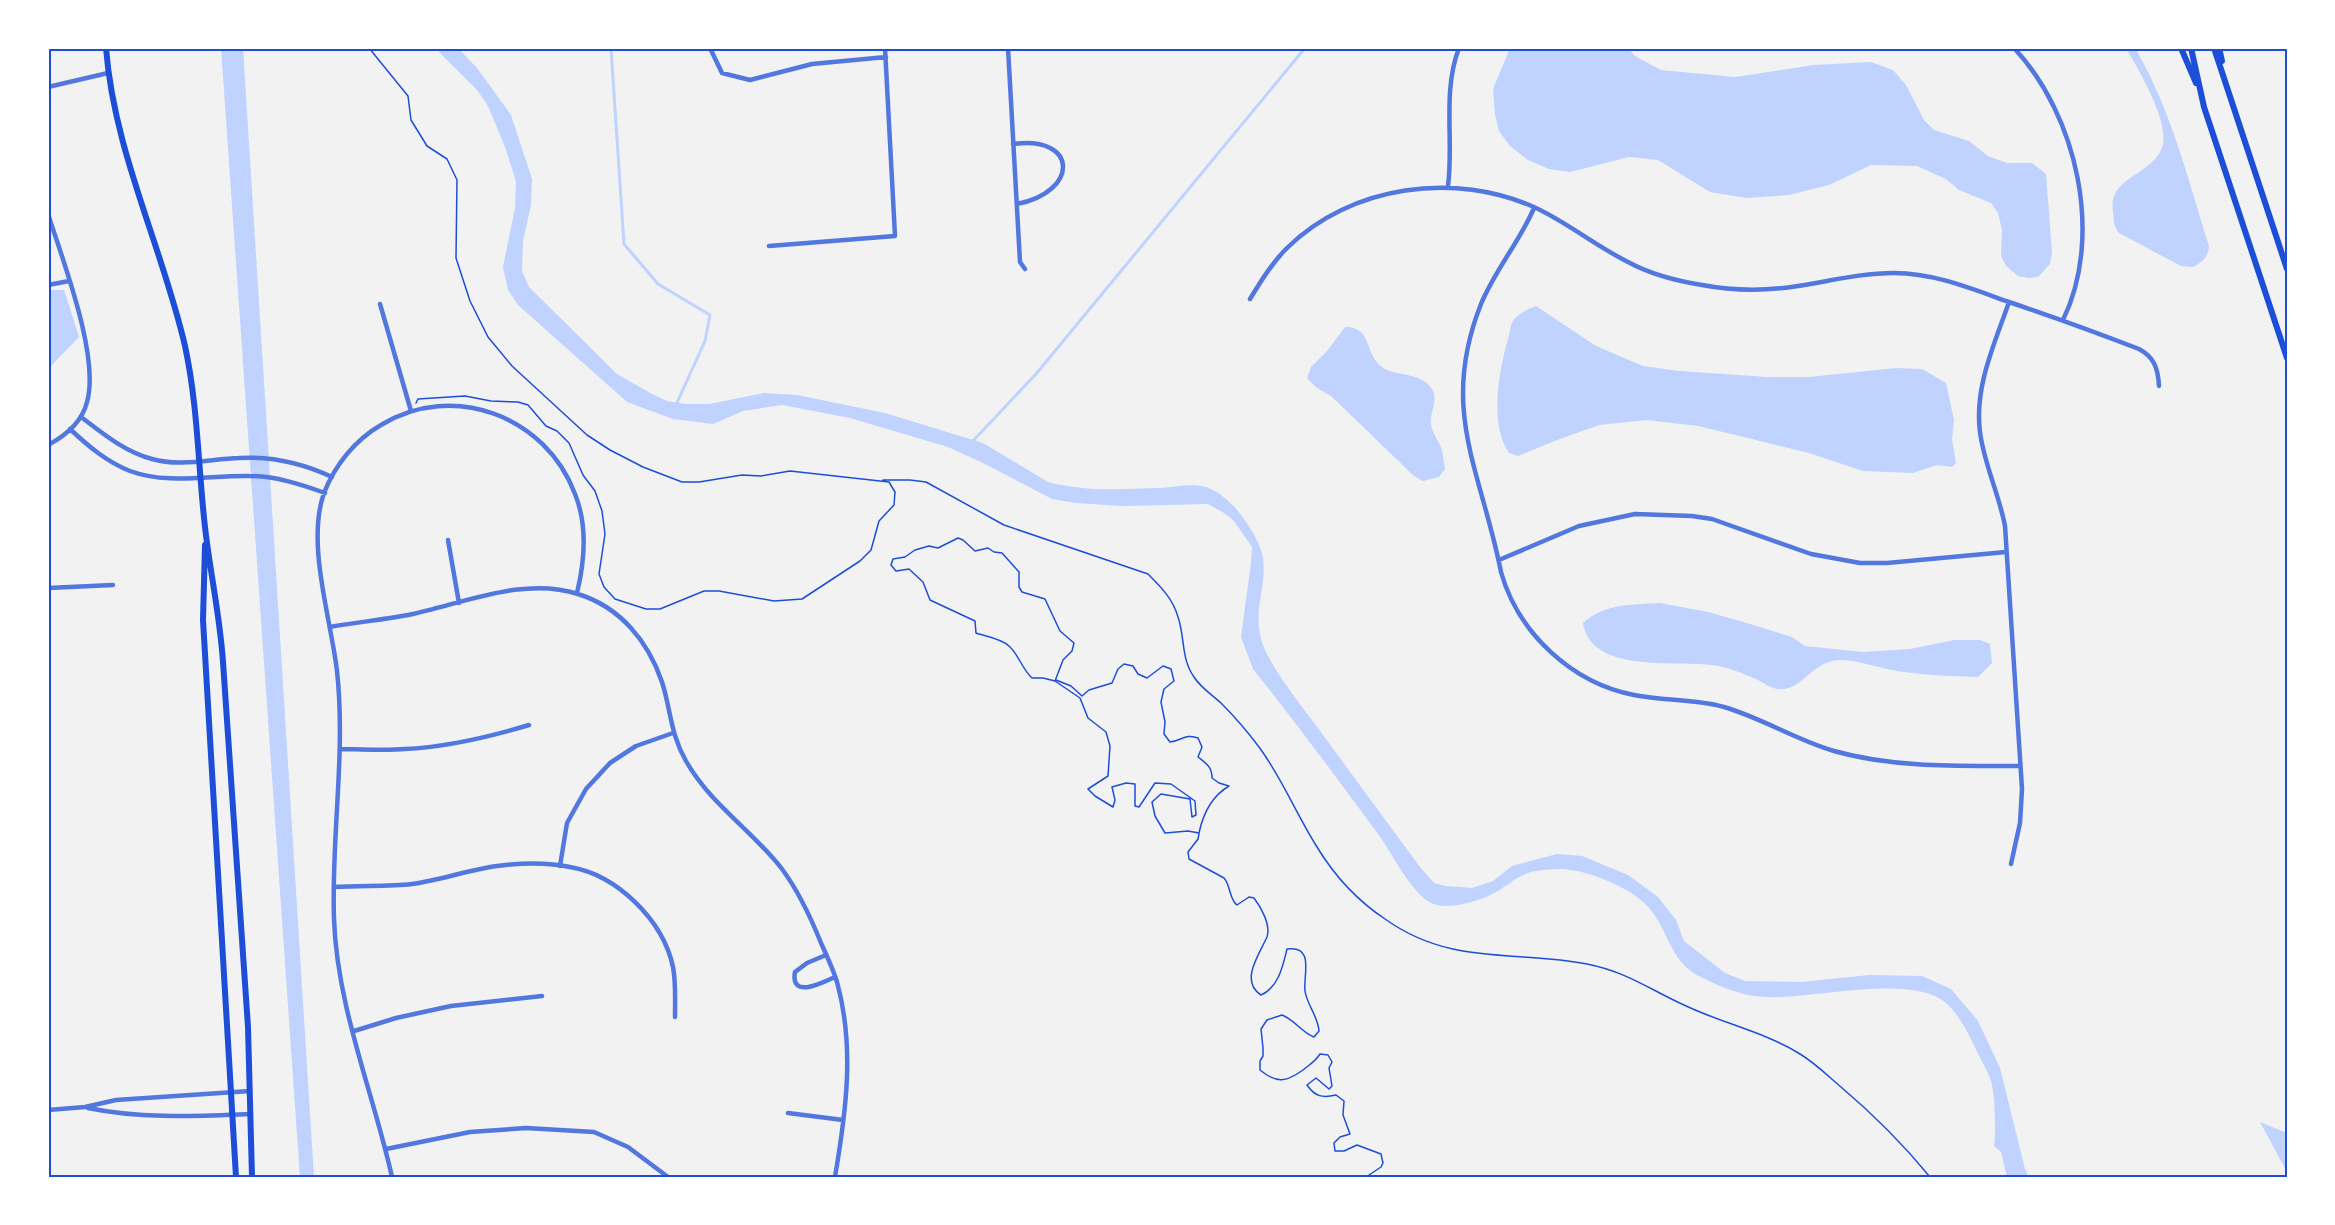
<svg xmlns="http://www.w3.org/2000/svg" width="2335" height="1225" viewBox="0 0 2335 1225" font-family="'Zilla Slab',serif">
	<style>
		.water { fill: #bfd3fe }
		.lines { fill: none; stroke-linecap: round; stroke-linejoin: round }
		.stream { stroke: #bfd3fe; stroke-width: 3 }
		.path { stroke: #1d4ed8; stroke-width: 1.5 }
		.minor { stroke: #5277de; stroke-width: 4.5 }
		.secondary { stroke: #1d4ed8; stroke-width: 6 }
		.neatline { fill: none; stroke: #1d4ed8; stroke-width: 2 }
	</style>
	<rect width="100%" height="100%" fill="#f2f2f2"/>
	<!-- water -->
	<path class="water" d="M221,48h22l71,1129h-14z
		M435,48h23l19,20 34,47 21,64 -1,26 -8,36 -1,30 7,16 88,87 35,20 15,7 19,3h23l55,-11 33,2 88,18 98,30 65,39c37,10 75,7 113,6 13,-1 32,-5 45,-1 15,5 29,19 38,32 8,12 17,25 19,40 4,29 -12,54 0,86 8,22 37,59 52,79 35,48 70,95 105,143l14,16 12,3 26,2 21,-7 19,-15 45,-12 25,2 46,19 30,22 18,23 8,21 41,32 20,8 57,1 67,-7 53,1 29,13 27,32 22,47 25,101 4,8h-22l-6,-25 -7,-6c2,-15 1,-46 -2,-61 -2,-11 -10,-23 -15,-33 -7,-16 -17,-36 -30,-48 -34,-32 -137,-4 -182,-7 -24,-1 -47,-11 -68,-22 -26,-14 -30,-46 -47,-66 -17,-21 -62,-39 -88,-40 -9,0 -22,1 -31,3 -14,4 -24,14 -35,20 -15,9 -49,19 -65,11 -19,-10 -38,-47 -50,-65 -42,-57 -84,-114 -128,-169l-12,-32 10,-74 1,-16 -18,-26 -10,-8 -16,-9 -86,2 -46,-3 -24,-4 -69,-36 -35,-16 -98,-29 -68,-13 -39,6 -30,13 -40,-5 -46,-17 -109,-97 -10,-15 -5,-23 12,-59 1,-27 -11,-34 -17,-41 -11,-16z
		M1510,48h118l7,8 26,14 74,7 79,-12 57,-3 22,8 13,15 18,35 10,10 35,11 19,15 19,7h25l14,11 6,78 -2,12 -12,13 -9,1 -11,-2 -12,-10 -5,-10 1,-26 -4,-17 -7,-10 -32,-13 -13,-11 -29,-13 -46,-1 -42,20 -40,10 -42,3 -37,-6 -52,-32 -29,-3 -59,15 -21,-3 -21,-9 -18,-14 -11,-15 -4,-17 -2,-25z
		M2126,48h9c36,61 53,131 74,198 -1,11 -6,16 -16,21l-12,-1 -62,-33c-6,-8 -5,-12 -6,-21 -6,-34 36,-36 48,-62 12,-24 -23,-81 -35,-102z
		M48,290h16l15,47 -31,32z
		M1536,306l60,40 47,20 36,5 89,6h41l87,-9 26,1 24,14 8,37 -2,19 4,24 -4,4 -15,-2 -24,8 -50,-2 -54,-18 -53,-13 -58,-14 -51,-6 -48,5 -42,15 -39,16 -9,-3c-20,-29 -10,-83 -1,-114 2,-6 2,-13 5,-18 6,-8 15,-12 23,-15z
		M1345,327c28,0 19,27 37,40 13,10 38,4 50,22 7,11 -3,24 -1,36 2,9 8,17 11,25 1,6 2,13 3,19l-6,8 -16,4 -9,-5 -83,-80 -14,-8 -10,-10 4,-11 16,-16z
		M1660,603l48,9 42,12 42,13 13,9 58,6 47,-3 44,-9h26l10,4 2,19 -14,14c-29,-1 -58,-2 -86,-7 -16,-3 -33,-9 -49,-10 -32,-1 -39,31 -64,29 -7,0 -15,-6 -21,-9 -11,-5 -26,-11 -39,-14 -37,-7 -128,10 -136,-43 22,-20 49,-18 77,-20z
		M2260,1122l27,11v39z"/>
	<g class="lines">
		<!-- stream -->
		<path class="stream" d="M611,48l13,196 34,40 52,31 -5,26 -29,64
			M971,443l65,-69 269,-326"/>
		<!-- path -->
		<path class="path" d="M369,48l39,48 3,24 16,26 20,13 10,21 -1,78 14,43 18,36 24,29 75,69 23,15 33,17 39,15h17l43,-7 19,1 29,-5 99,11 6,10 -1,13 -15,16 -8,29 -11,11 -58,38 -28,2 -55,-10h-15l-44,18h-14l-31,-10 -11,-12 -5,-13 6,-40 -3,-23 -7,-20 -12,-16 -14,-32 -12,-12 -11,-5 -18,-21 -10,-3 -27,-1 -26,-5 -47,3 -2,4
			M883,480h27l16,2 78,43 144,49c13,13 25,25 30,43 7,20 3,42 16,60 6,10 18,18 27,26 13,13 26,28 38,44 23,31 37,67 58,100 17,28 41,54 68,72 66,47 128,31 202,45 40,8 62,25 97,41 37,18 81,27 116,49 15,9 28,22 41,33 33,28 62,57 89,90
			M958,538l5,2 12,11 13,-3 6,4 8,1 17,19v15l3,5 23,7 15,32 14,12 -2,8 -9,9 -8,21 -12,-3h-11c-10,-9 -13,-23 -23,-32 -7,-7 -24,-10 -33,-13l-1,-12 -45,-21 -7,-18 -14,-13 -13,2 -5,-6 2,-6 12,-2 10,-7 14,-4 9,2z
			M1055,681l25,17 8,20 18,14 4,14 -2,30 -20,13 7,7 18,11 2,-7 -3,-13 14,-4 9,1v22l4,1 16,-24 16,1 24,17 1,14 -4,2 -2,-18 -29,-5 -9,8 3,14 10,17 23,-2 11,2c4,-19 13,-37 30,-47l-10,-3 -7,-5c0,-11 -5,-14 -14,-21l4,-10 -4,-9c-12,-5 -17,3 -28,4l-6,-8 1,-12 -4,-20 3,-13 10,-8 -3,-12 -8,-3 -16,12 -9,-4 -5,-8 -9,-2 -6,5 -6,14 -23,7 -7,6 -11,-10 -15,-6
			M1199,834l-1,5 -10,13 1,7 35,19c7,8 5,21 13,27l12,-8 5,1c7,9 17,27 13,39 -7,16 -28,44 -6,58 18,-8 22,-30 26,-46 28,-4 16,26 18,42 2,14 13,25 14,40l-5,6c-13,-5 -19,-17 -32,-22l-15,5 -6,9 2,19v8l-3,5v9c17,14 26,12 43,0 7,-6 12,-8 17,-16l8,1 4,7 -3,6 3,18 -3,3 -13,-11 -9,7c8,12 16,13 29,10l8,6 -1,14 7,19 -10,3 -6,6 1,8h9l13,-6 24,9 2,9 -2,4 -15,10"/>
		<!-- minor -->
		<path class="minor" d="M710,48l12,25 28,7 62,-16 74,-7
			M1008,48l12,214 5,7
			M2014,48c63,67 90,188 49,272
			M48,87l60,-14
			M1013,144c66,-9 66,48 4,60
			M1448,186c6,-45 -6,-94 11,-138
			M1534,208c-14,33 -39,62 -53,96 -42,106 0,166 20,268 17,61 71,111 133,123 30,6 61,4 90,12 38,11 72,33 110,44 61,17 123,15 185,15
			M48,214c15,47 52,143 39,188 -5,20 -22,34 -39,43
			M769,246l126,-10 -10,-188
			M48,285l21,-4
			M1250,299c11,-18 22,-36 37,-51 64,-63 168,-77 249,-40 32,15 60,38 92,54 22,12 49,19 74,23 32,6 64,6 96,1 32,-5 63,-13 96,-13 39,0 76,15 112,28 45,15 89,31 133,48 15,8 19,19 20,37
			M2009,302c-14,41 -35,85 -29,130 4,32 19,62 25,94l17,263 -2,34 -9,41
			M380,304l31,107
			M81,417c21,16 44,35 71,42 28,8 58,0 87,-1 33,-2 63,5 93,19
			M70,429c18,17 37,33 60,42 38,14 80,4 119,5 26,0 51,8 76,17
			M448,540l11,63
			M1499,560l80,-34 56,-12 57,2 20,3 99,35 49,9h27l119,-11
			M48,588l65,-3
			M330,627c26,-5 53,-7 78,-12 54,-11 115,-39 170,-21 42,13 70,47 84,88 9,28 8,51 24,79 24,43 67,70 96,108 17,23 29,49 39,74 6,13 12,26 16,39 18,65 9,130 -2,195
			M340,749c22,0 44,2 65,0 43,-2 84,-12 124,-24
			M560,866l7,-43 19,-34 24,-26 26,-17 37,-13
			M334,887c26,-2 53,0 78,-3 29,-4 56,-14 85,-18 23,-3 50,-4 73,1 47,8 93,53 103,100 3,15 2,34 2,50
			M826,955l-19,8 -12,9c-5,28 29,10 40,5
			M354,1031l42,-13 55,-12 91,-10
			M88,1108c53,11 108,8 162,6
			M48,1110l37,-3 31,-7 134,-9
			M788,1113l55,7
			M386,1149l84,-17 56,-4 68,4 34,15 40,30
			M392,1177c-19,-85 -55,-170 -58,-258 -3,-82 12,-165 3,-248 -6,-52 -31,-127 -13,-178 11,-28 31,-53 57,-68 72,-44 165,-9 194,69 13,32 10,66 2,99"/>
		<!-- secondary -->
		<path class="secondary" d="M106,48c8,104 56,198 79,298 13,60 13,120 20,181 5,45 15,89 18,135l25,365 4,150
			M2181,48l15,35
			M2191,48l13,59 83,251
			M2214,48l73,221
			M2219,48l3,13
			M205,545l-2,75 33,557"/>
	</g>
	<!-- border -->
	<rect width="2335" height="1225" fill="none" stroke="#ffffff" stroke-width="99"/>
	<rect x="50" y="50" width="2236" height="1126" class="neatline"/>
</svg>
